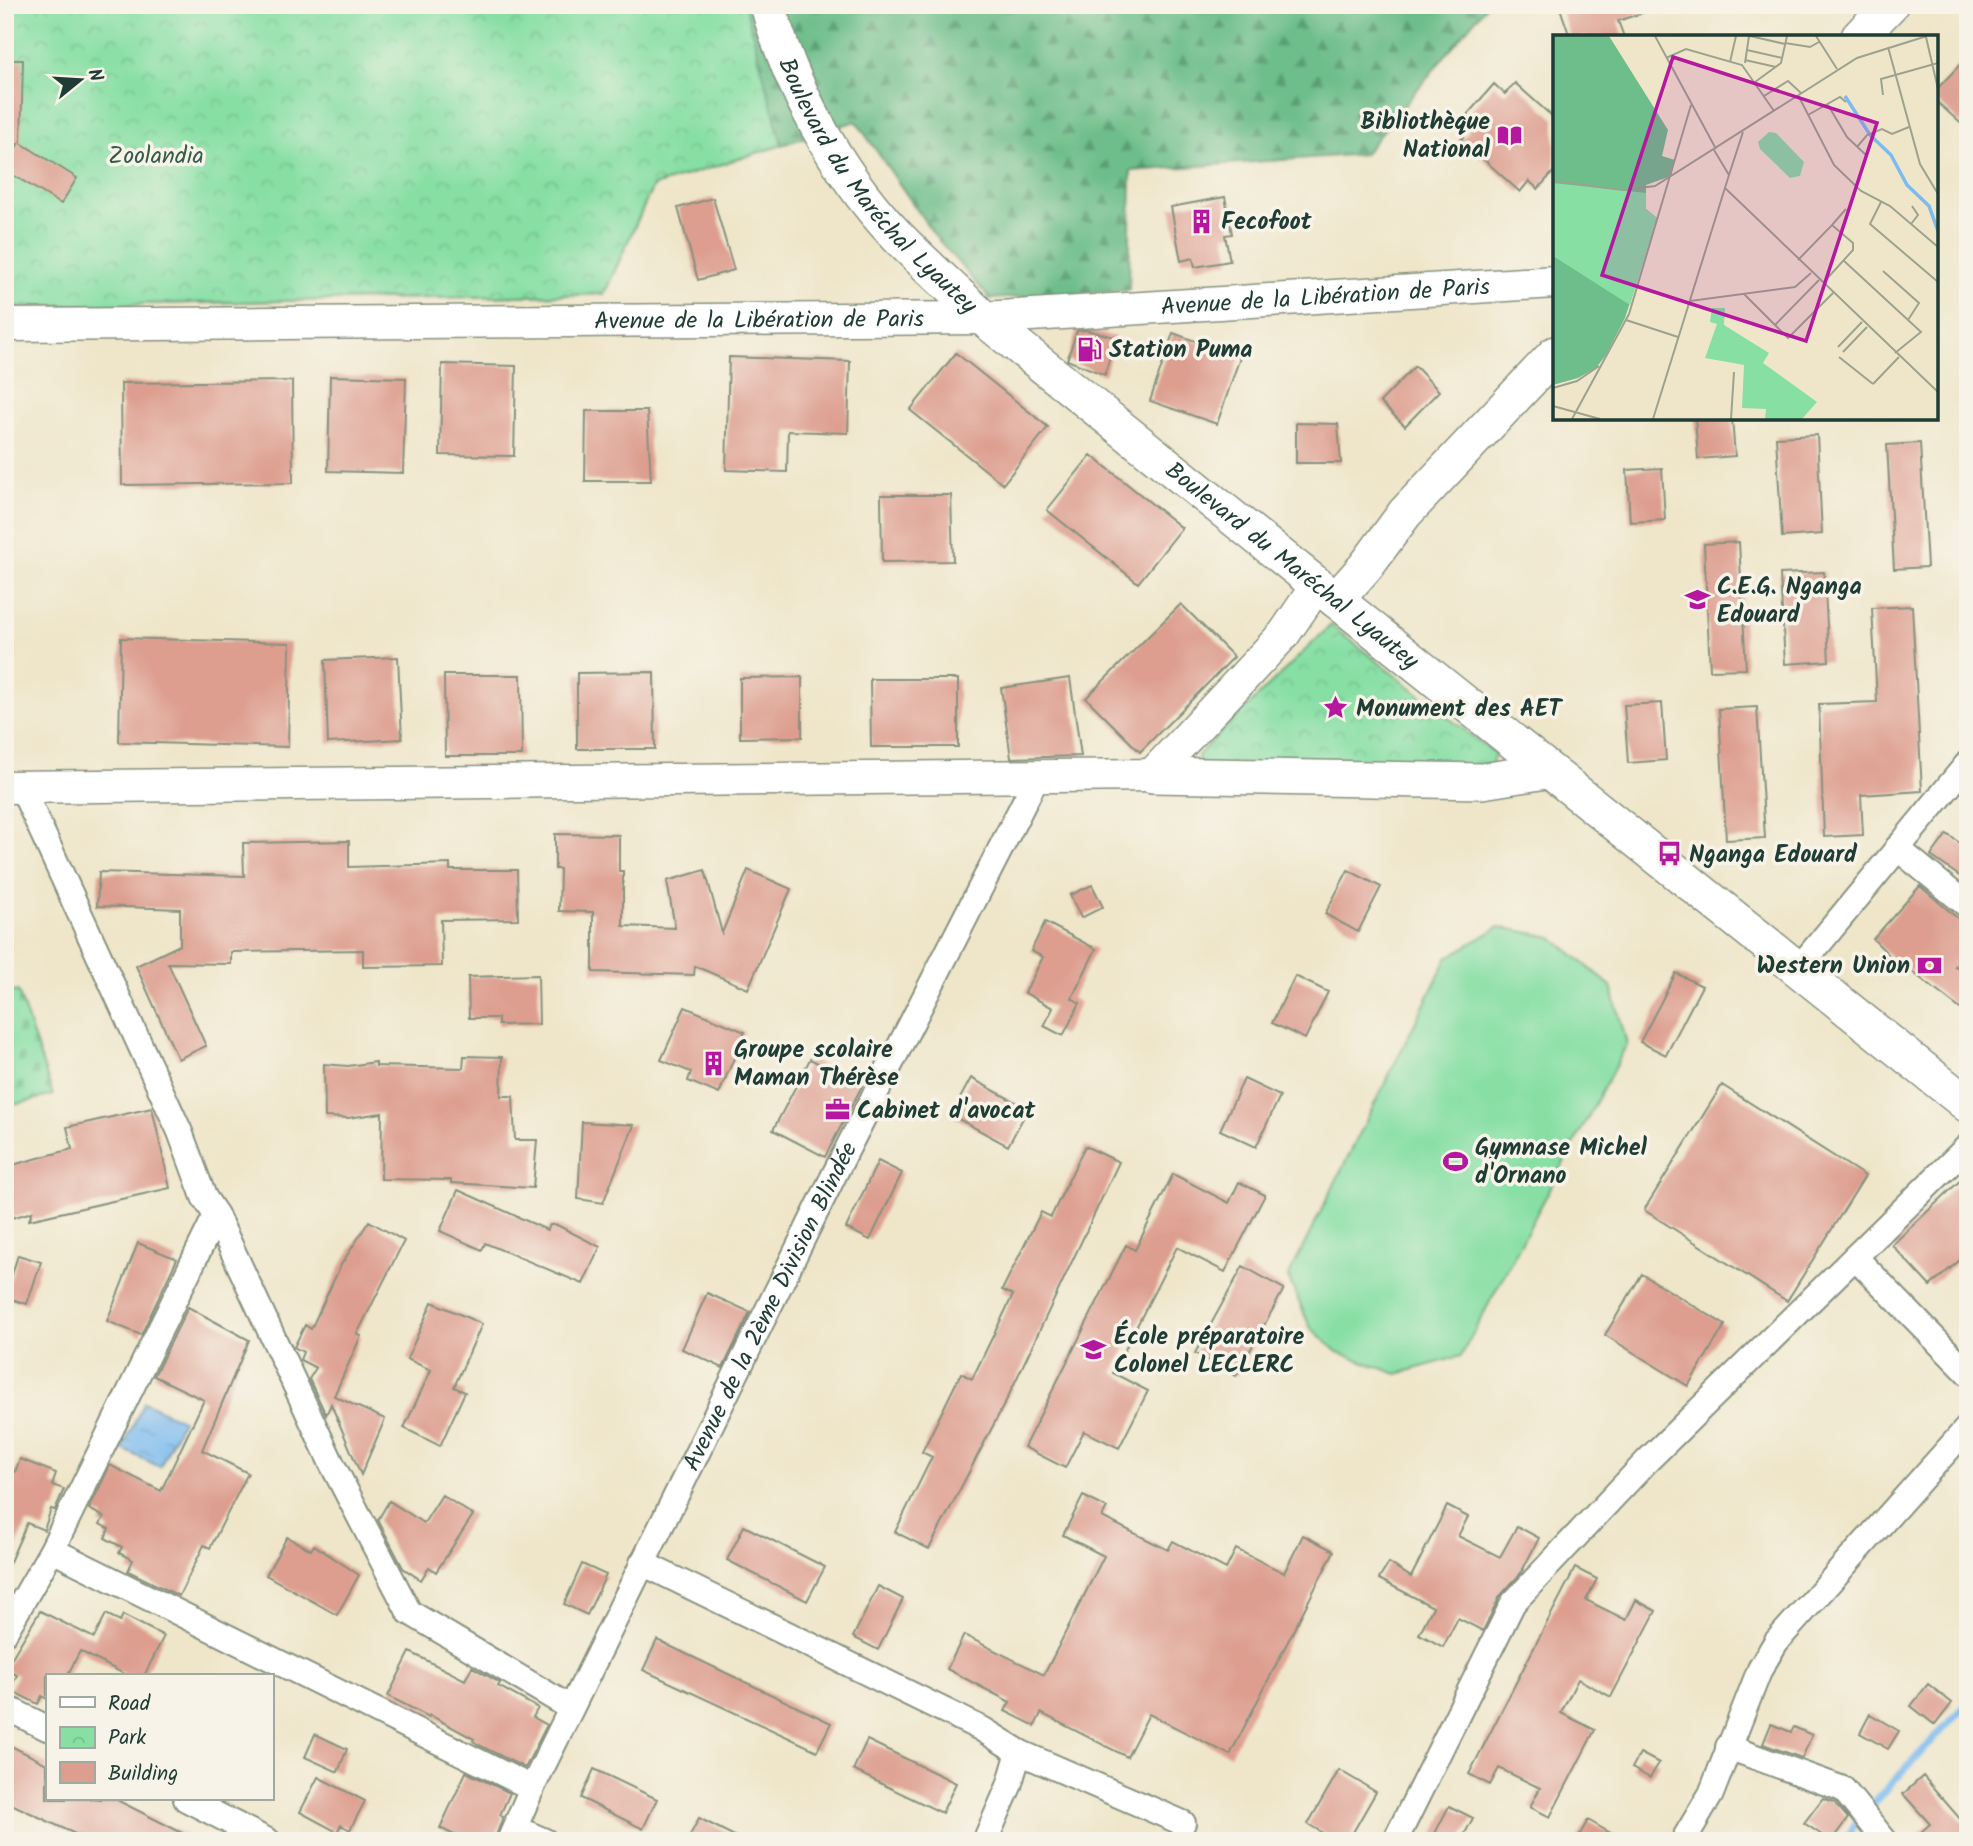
<svg xmlns="http://www.w3.org/2000/svg" width="1973" height="1846" viewBox="0 0 1973 1846" font-family="Kalam,sans-serif">
	<style>
		.grass { fill: #87dfa4; stroke: #538e6c; stroke-width: 2 }
		.forest { fill: url(#forest-firs); stroke: #467e5f; stroke-width: 2 }
		.cemetery { fill: url(#cemetery-stones); stroke: #538e6c; stroke-width: 2 }
		.park { fill: url(#park-crowns); stroke: #538e6c; stroke-width: 2 }
		.water { fill: url(#water-ripples); stroke: #4e7c92; stroke-width: 2 }
		.lines { fill: none; stroke-linecap: round; stroke-linejoin: round }
		.stream { stroke: #7cbbf0; stroke-width: 7 }
		.building { fill: #dd9e8f }
		.minor-casing { stroke: #87927f; stroke-width: 28 }
		.tertiary-casing { stroke: #87927f; stroke-width: 35 }
		.secondary-casing { stroke: #87927f; stroke-width: 38 }
		.minor { stroke: #fff; stroke-width: 24 }
		.tertiary { stroke: #fff; stroke-width: 32 }
		.secondary { stroke: #fff; stroke-width: 35 }
		.labels { text-anchor: middle; stroke-width: 7; stroke-linejoin: round; paint-order: stroke }
		.poi-label { font-size: 24px; font-weight: bold; fill: #1f3d34; stroke: #f7f3e8; text-anchor: start }
		.park-label { font-size: 24px; fill: #345d4a; stroke: #f7f3e8 }
		.street-label { font-size: 24px; fill: #1f3d34; stroke: #f7f3e8 }
		.inset-river { fill: none; stroke: #7cbbf0; stroke-width: 3.5 }
		.inset-road { fill: none; stroke: #9ca28e; stroke-width: 2 }
		.view { fill: #b5179e; fill-opacity: 0.15; stroke: #b5179e; stroke-width: 3.5 }
		.inset-edge { fill: none; stroke: #1f3d34; stroke-width: 3.5 }
	</style>
	<defs>
		<pattern id="forest-firs" width="22" height="20" patternUnits="userSpaceOnUse" patternTransform="scale(1.75)"><rect width="22" height="20" fill="#6dbe8a"/><path d="M5 1l3.5 6h-7zM16 11l3.5 6h-7z" fill="#599c72"/></pattern>
		<pattern id="cemetery-stones" width="16" height="16" patternUnits="userSpaceOnUse" patternTransform="scale(1.75)"><rect width="16" height="16" fill="#87dfa4"/><path d="M2 7V4a2 2 0 0 1 4 0v3zM10 15v-3a2 2 0 0 1 4 0v3z" fill="#74c08e"/></pattern>
		<pattern id="park-crowns" width="20" height="18" patternUnits="userSpaceOnUse" patternTransform="scale(1.75)"><rect width="20" height="18" fill="#87dfa4"/><path d="M2 6a3 3 0 1 1 6 0M12 15a3 3 0 1 1 6 0" fill="none" stroke="#74c08e"/></pattern>
		<pattern id="water-ripples" width="26" height="14" patternUnits="userSpaceOnUse" patternTransform="scale(1.75)"><rect width="26" height="14" fill="#7cbbf0"/><path d="M2 4q2-2 4 0t4 0M15 11q2-2 4 0t4 0" fill="none" stroke="#6599c3"/></pattern>
	</defs>
	<rect width="100%" height="100%" fill="#f7f3e8"/>
	<filter id="ink" filterUnits="userSpaceOnUse"><feTurbulence type="fractalNoise" baseFrequency=".0143" numOctaves="2"/><feDisplacementMap in="SourceGraphic" scale="14" xChannelSelector="R" yChannelSelector="G"/><feConvolveMatrix kernelMatrix="1 2 1 2 8 2 1 2 1" color-interpolation-filters="sRGB"/></filter>
	<filter id="wash" filterUnits="userSpaceOnUse"><feTurbulence type="fractalNoise" baseFrequency=".00686" numOctaves="4" result="noise"/><feDisplacementMap in="SourceGraphic" scale="28" xChannelSelector="R" yChannelSelector="G"/><feGaussianBlur stdDeviation="1.57" result="paint"/><feColorMatrix in="noise" values="0 0 0 0 0 0 0 0 0 0 0 0 0 0 0 0 0 1.4 0 .05"/><feComposite in="paint" operator="in"/></filter>
	<g filter="url(#wash)">
		<rect width="100%" height="100%" fill="#efe6ca"/>
		<!-- grass -->
		<path class="grass" d="M1499,927l53,10 59,49 16,58 -166,312 -64,18 -60,-22 -27,-25 -22,-50 160,-320z"/>
		<!-- forest -->
		<path class="forest" d="M281,5h1206l-123,149 -233,17 -2,119 -139,9 -55,-63 -79,-115 -203,65 -49,108 -599,13v-58z"/>
		<!-- cemetery -->
		<path class="cemetery" d="M18,991l35,104 -48,12v-114z"/>
		<!-- park -->
		<path class="park" d="M5,5h740l37,140 -129,41 -49,108 -599,13z
			M1331,625l164,129 -5,15h-290l-2,-14z"/>
		<!-- water -->
		<path class="water" d="M144,1402l38,18 -22,47 -38,-18z"/>
		<g class="lines">
			<!-- stream -->
			<path class="stream" d="M1845,1841l13,-22 110,-116"/>
		</g>
		<g id="blocks">
			<!-- building -->
			<path class="building" d="M1559,5h97v3l-38,13 6,16h-54z
				M1968,56v74l-32,-29v-11z
				M5,60h18l-2,83 56,35 -16,26 -56,-34 13,-26h-13z
				M1515,83l40,36v51l-17,19 -9,-8 -9,11 -59,-53 8,-8 -9,-8 34,-39 11,10z
				M1225,197l7,37 -7,1 5,26 -35,6 -2,-9 -12,3 -10,-54z
				M713,198l21,72 -36,10 -20,-72z
				M1086,330l29,7 -10,38 -38,-15 10,-29z
				M1173,333l67,24 -23,67 -67,-23z
				M956,353l92,74 -45,57 -93,-74z
				M729,357l121,4 -2,72 -60,-2 -1,41 -61,-2z
				M442,364l74,2 -2,90 -74,-1z
				M1415,366l24,25 -34,35 -25,-24z
				M330,376l76,2 -3,95 -75,-2z
				M292,381l1,102 -171,2 -1,-102z
				M586,411h61l4,70h-66z
				M1695,418h37l3,38 -37,3z
				M1296,423l42,1 3,39h-45z
				M1817,435l5,99 -40,3 -6,-100z
				M1920,443l7,124 -33,2 -7,-124z
				M1091,455l91,73 -44,55 -91,-73z
				M1662,468l3,52 -35,2 -3,-52z
				M881,495h70l2,66 -71,1z
				M1739,542l7,127 -36,1 -6,-126z
				M1824,572l5,89 -44,3 -5,-90z
				M1181,604l53,53 -94,95 -54,-54z
				M1912,606l10,185 -61,4 2,40 -39,2 -5,-133 58,-2 -5,-94z
				M121,638l169,5 -2,104 -169,-5z
				M398,657l4,82 -74,4 -3,-83z
				M654,672l1,77h-78v-76z
				M444,675h77l1,81h-77z
				M802,677v60l-62,1v-60z
				M1070,678l11,78 -70,2 -10,-70z
				M870,679h88v68h-87z
				M1662,703l4,57 -38,3 -4,-58z
				M1757,707l8,131 -39,2 -7,-131z
				M555,834l64,1v36h4v55l52,2 -8,-47 38,-11 17,63 26,-63 43,19 -43,100 -53,-23 -1,9 -101,-3v-60l-34,-1 1,-42h-5z
				M1947,834l21,15v33l-37,-26z
				M349,841v26l101,-3v6h67l1,49 -77,1 1,46 -79,1v-17l-132,2v12l-63,-1 38,83 -28,13 -42,-93 44,-21v-36l-83,-3 2,-34 145,4 -1,-33z
				M1348,870l33,17 -23,45 -33,-18z
				M1092,885l11,22 -22,11 -11,-23z
				M1920,886l48,41v26l-13,13 13,8v41l-66,-51 -2,2 -27,-27z
				M1045,922l51,27 -24,49 8,5 -17,33 -19,-10 9,-18 -28,-15 18,-36 -12,-6z
				M1676,973l26,13 -36,69 -26,-13z
				M538,975l1,49 -41,1v-7h-29l-1,-41z
				M1295,976l33,16 -23,47 -33,-16z
				M685,1007l60,25 -26,62 -31,-13 3,-9 -30,-12z
				M464,1056l38,1 -1,39h12l2,44h22l-4,48 -82,-5v-3l-70,-1 1,-66 -34,5 -23,-1 -1,-53 24,2 28,-4v4l87,2z
				M810,1059l52,27 -37,71 -52,-27z
				M971,1078l57,31 -20,37 -57,-31z
				M1244,1079l36,17 -24,51 -36,-17z
				M1722,1085l143,91 -78,125 -143,-91z
				M152,1108l18,80 -141,32 3,-8 -27,8v-53l67,-18 -5,-22z
				M582,1122l52,3 -31,78 -25,-4z
				M1085,1146l34,16 -111,235 -79,152 -34,-17 37,-75 -10,-5 39,-79 11,6 41,-84 -11,-5 39,-78 10,5z
				M878,1161l24,12 -32,67 -24,-12z
				M1968,1173v80l-38,33 -38,-41z
				M1173,1174l56,29 10,-21 26,13 -40,77 -48,-25 -64,126 35,18 -29,57 -35,-17 -19,37 -41,-21 102,-202 9,5z
				M458,1190l89,40 3,-5h7l43,22 -17,37 -98,-41 -3,7 -42,-19z
				M369,1221l35,20 -47,93 4,2 -27,60 51,23 -24,56 -30,-71 -5,11 -17,-36 7,-11 -16,-8 3,-8 -9,-5 11,-22 6,4 30,-64z
				M138,1243l39,16 -36,76 -34,-14z
				M18,1255l23,7 -14,42 -22,-7z
				M1243,1266l41,23 -48,87 -41,-23z
				M1642,1274l83,51 -37,61 -83,-51z
				M707,1293l43,19 -27,56 -41,-19z
				M432,1302l50,22 -28,63 11,5 -25,54 -36,-18 27,-58 -24,-11z
				M188,1307l61,33 -47,110 46,23 -38,75 -6,-3 -25,51 -51,-25 5,-11 -14,-7 3,-6 -17,-9 4,-9 -9,-5 4,-7 -15,-8 21,-44 51,26 43,-91 -50,-24z
				M20,1459l36,14 -4,12 12,4 -9,21 -4,-1 -7,21 -17,-7 -22,50v-105l10,4z
				M442,1495l31,20 -37,57 -7,-5 -8,13 -18,-12 -25,-48 11,-19 35,22z
				M1083,1496l24,12 -5,9 66,33 5,-9 53,28 10,-20 48,24 19,-38 31,16 -104,204 -81,-41 -22,43 -86,-44 -6,13 -30,-15 5,-9 -63,-33 17,-34 80,40 60,-119 -41,-21z
				M1447,1506l21,11 -10,19 42,21 17,-31 22,12 -18,35 -21,23 -17,35 -25,-13 -15,29 -24,-13 14,-27 -54,-28 10,-16 22,14z
				M744,1526l81,41 -18,34 -80,-41z
				M287,1537l24,13 3,-5 45,30 -22,40 -71,-40z
				M582,1564l24,11 -19,40 -23,-11z
				M1575,1568l22,11 -11,21 40,20 10,-20 20,11 -45,86 -33,-18 -17,34 34,17 -45,87 -20,-10 10,-19 -41,-20 -9,17 -21,-11z
				M878,1586l25,13 -25,51 -25,-13z
				M40,1611l54,27 12,-24 14,7 3,-6 41,21 -20,40h-16l-48,-25 -13,25h-20v23l-5,-3 -4,8 -28,-14 7,-15 -12,-6z
				M657,1640l174,83 -14,28 -174,-81z
				M410,1652l55,28 7,-13 28,16 -2,3 40,22 -5,9 14,8 -22,43 -46,-23 -6,-4 1,-2 -44,-24 -1,2 -41,-21z
				M1928,1684l24,19 -17,22 -24,-19z
				M1870,1714l29,17 -11,18 -28,-16z
				M1771,1724l20,8 3,-5 18,8 -10,23 -39,-14z
				M315,1734l32,15 -9,23 -33,-15z
				M867,1740l89,43 -14,30 -89,-43z
				M5,1743l42,21v35h68l83,42h-108l-85,-40z
				M1640,1753l19,10 -9,15 -18,-10z
				M594,1769l63,30 -14,30 -62,-31z
				M1339,1770l37,22 -28,49h-12l-28,-17z
				M466,1772l44,21 -10,22 3,2 -9,24h-28l-26,-13z
				M1923,1776l45,52v13h-57l19,-17 -27,-30z
				M318,1777l47,24 -15,29 -9,-5 -4,7 -37,-20z
				M1823,1798l11,4 14,16 -17,23 -27,-18z
				M1449,1806l24,12 -12,23h-30z
				M699,1818l45,23h-57z
				M1588,1820l36,21h-48z"/>
		</g>
	</g>
	<g filter="url(#ink)">
		<use href="#blocks" fill-opacity="0" stroke="#87927f" stroke-width="2"/>
		<g class="lines">
			<defs>
				<g id="minor">
					<path d="M21,786l159,346 24,65 12,18 116,249 77,148 162,96"/>
					<path d="M1897,848l71,58"/>
					<path d="M1799,968l169,-205"/>
					<path d="M1855,1257l113,116"/>
					<path d="M52,1550l480,238"/>
					<path d="M642,1563l340,166 37,23 -10,34 -24,55"/>
					<path d="M5,1632l47,-82 164,-335"/>
					<path d="M5,1707l42,21"/>
					<path d="M1728,1747l115,42 42,52"/>
					<path d="M1019,1752l164,71"/>
					<path d="M186,1799l82,42"/>
					<path d="M515,1828l30,13"/>
					<path id="s1" d="M509,1841l23,-53 304,-617 201,-394"/>
					<path d="M1395,1841l118,-238 134,-142 321,-315"/>
					<path d="M1683,1841l28,-47 49,-125 16,-27 192,-215"/>
				</g>
				<g id="tertiary">
					<path id="s2" d="M5,325l978,-7 572,-36"/>
					<path d="M5,787l1147,-12 132,-141 34,-50"/>
				</g>
				<g id="secondary">
					<path id="s3" d="M768,5c22,81 68,166 126,228 28,29 59,56 89,85l985,787"/>
					<path d="M1859,37l31,-32"/>
					<path d="M1336,600l30,-34 39,-53 150,-159"/>
					<path d="M1152,775l330,6 64,-10"/>
				</g>
			</defs>
			<!-- minor casing -->
			<use href="#minor" class="minor-casing"/>
			<!-- tertiary casing -->
			<use href="#tertiary" class="tertiary-casing"/>
			<!-- secondary casing -->
			<use href="#secondary" class="secondary-casing"/>
			<!-- minor -->
			<use href="#minor" class="minor"/>
			<!-- tertiary -->
			<use href="#tertiary" class="tertiary"/>
			<!-- secondary -->
			<use href="#secondary" class="secondary"/>
		</g>
	</g>
	<!-- icons -->
	<defs>
		<symbol id="library-bare" viewBox="-9 -9 18 18"><path d="M-6-4Q-3-5.5-.7-3.5V5Q-3 3-6 4ZM6-4Q3-5.5 .7-3.5V5Q3 3 6 4Z" fill="#b5179e" stroke="#f7f3e8" stroke-width="2.5" paint-order="stroke"/></symbol>
		<symbol id="building-bare" viewBox="-9 -9 18 18"><path d="M-4-6H4V6H1V3H-1V6H-4ZM-2.5-4.3h1.7v1.8h-1.7ZM.8-4.3h1.7v1.8H.8ZM-2.5-1h1.7V.8h-1.7ZM.8-1h1.7V.8H.8Z" fill="#b5179e" stroke="#f7f3e8" stroke-width="2.5" paint-order="stroke"/></symbol>
		<symbol id="fuel-bare" viewBox="-9 -9 18 18"><path d="M-5.5-6h7V0h2V4h1.3V-2.5L3-4.5l.8-.8L6-3V5H2.5V1h-1V6h-7ZM-4.2-4.7v3.2H.2V-4.7Z" fill="#b5179e" stroke="#f7f3e8" stroke-width="2.5" paint-order="stroke"/></symbol>
		<symbol id="school-bare" viewBox="-9 -9 18 18"><path d="M0-5L7-2L0 1L-7-2ZM-4 1L0 2.5L4 1V4Q0 6-4 4Z" fill="#b5179e" stroke="#f7f3e8" stroke-width="2.5" paint-order="stroke"/></symbol>
		<symbol id="sight-bare" viewBox="-9 -9 18 18"><path d="M0-6L1.8-2.2L6-1.7L2.9 1.2L3.7 5.4L0 3.3L-3.7 5.4L-2.9 1.2L-6-1.7L-1.8-2.2Z" fill="#b5179e" stroke="#f7f3e8" stroke-width="2.5" paint-order="stroke"/></symbol>
		<symbol id="bus-bare" viewBox="-9 -9 18 18"><path d="M-5-6H5V4H4V6H2V4H-2V6H-4V4H-5ZM-3.5-4V0h7V-4ZM-3.5 1.2v1.5H-2V1.2ZM2 1.2v1.5H3.5V1.2Z" fill="#b5179e" stroke="#f7f3e8" stroke-width="2.5" paint-order="stroke"/></symbol>
		<symbol id="bank-bare" viewBox="-9 -9 18 18"><path d="M-6-4H6V4H-6ZM0-2.3a2.3 2.3 0 1 0 0 4.6a2.3 2.3 0 1 0 0-4.6Z" fill="#b5179e" stroke="#f7f3e8" stroke-width="2.5" paint-order="stroke"/></symbol>
		<symbol id="office-bare" viewBox="-9 -9 18 18"><path d="M-6-3h4V-5.5h4V-3h4V5H-6ZM-1-4.5V-3h2v-1.5ZM-6 0V1H6V0Z" fill="#b5179e" stroke="#f7f3e8" stroke-width="2.5" paint-order="stroke"/></symbol>
		<symbol id="stadium-bare" viewBox="-9 -9 18 18"><path d="M0-5a6.5 5 0 1 0 0 10a6.5 5 0 1 0 0-10ZM-3.5-1.8h7v3.6h-7Z" fill="#b5179e" stroke="#f7f3e8" stroke-width="2.5" paint-order="stroke"/></symbol>
	</defs>
	<g fill-rule="evenodd">
		<use href="#library-bare" x="1492" y="118" width="35" height="35"/>
		<use href="#building-bare" x="1184" y="204" width="35" height="35"/>
		<use href="#fuel-bare" x="1072" y="332" width="35" height="35"/>
		<use href="#school-bare" x="1680" y="582" width="35" height="35"/>
		<use href="#sight-bare" x="1318" y="690" width="35" height="35"/>
		<use href="#bus-bare" x="1652" y="836" width="35" height="35"/>
		<use href="#bank-bare" x="1912" y="948" width="35" height="35"/>
		<use href="#building-bare" x="696" y="1046" width="35" height="35"/>
		<use href="#office-bare" x="820" y="1092" width="35" height="35"/>
		<use href="#stadium-bare" x="1438" y="1144" width="35" height="35"/>
		<use href="#school-bare" x="1076" y="1332" width="35" height="35"/>
	</g>
	<g class="labels">
		<!-- poi labels -->
		<g class="poi-label">
			<text x="1490" y="129" text-anchor="end">Bibliothèque<tspan x="1490" dy="28">National</tspan></text>
			<text x="1221" y="229">Fecofoot</text>
			<text x="1109" y="357">Station Puma</text>
			<text x="1717" y="594">C.E.G. Nganga<tspan x="1717" dy="28">Edouard</tspan></text>
			<text x="1356" y="716">Monument des AET</text>
			<text x="1689" y="862">Nganga Edouard</text>
			<text x="1910" y="973" text-anchor="end">Western Union</text>
			<text x="734" y="1057">Groupe scolaire<tspan x="734" dy="28">Maman Thérèse</tspan></text>
			<text x="857" y="1118">Cabinet d'avocat</text>
			<text x="1475" y="1155">Gymnase Michel<tspan x="1475" dy="28">d'Ornano</tspan></text>
			<text x="1114" y="1344">École préparatoire<tspan x="1114" dy="28">Colonel LECLERC</tspan></text>
		</g>
		<!-- park labels -->
		<g class="park-label">
			<text x="156" y="163">Zoolandia</text>
		</g>
		<!-- street labels -->
		<g class="street-label">
			<text dy="8" stroke="none"><textPath href="#s3" startOffset="215">Boulevard du Maréchal Lyautey</textPath></text>
			<text dy="8" stroke="none"><textPath href="#s2" startOffset="1321">Avenue de la Libération de Paris</textPath></text>
			<text dy="8" stroke="none"><textPath href="#s2" startOffset="754">Avenue de la Libération de Paris</textPath></text>
			<text dy="8" stroke="none"><textPath href="#s3" startOffset="782">Boulevard du Maréchal Lyautey</textPath></text>
			<text dy="8" stroke="none"><textPath href="#s1" startOffset="595">Avenue de la 2ème Division Blindée</textPath></text>
		</g>
	</g>
	<!-- overview -->
	<g transform="translate(1553 35)">
		<rect width="385" height="385" fill="#efe6ca"/>
		<path d="M216,97l7,1 28,29 -4,14 -10,2 -30,-29 -2,-7z" fill="#87dfa4"/>
		<path d="M0,1h56l59,94 -6,26 13,4 -4,16 -25,9v24l11,9 -32,100 -19,37 -10,13 -18,10 -25,7z" fill="#6dbe8a"/>
		<path d="M159,273h13l-1,17 45,28 -6,10 54,39 -15,17h-37l1,-10 -24,-1 2,-43 -39,-7 12,-34 -7,-2z" fill="#87dfa4"/>
		<path d="M0,148l93,10v16l11,9 -27,87 -77,-49z" fill="#87dfa4"/>
		<path class="inset-river" d="M292,61l25,39 21,20 16,30 22,21 9,25"/>
		<path class="inset-road" d="M102,1l61,113M197,1l35,8M263,1l21,33M373,2l12,52M232,8l25,4 9,-5M335,12l32,117 18,30M194,15l35,8M113,23l20,-9 56,16 32,46M192,25l31,7M177,27l6,-26M192,28l4,-27M202,47l26,-19 6,-27M245,60l36,70 27,26 29,15 48,41M330,60l-2,-16 57,-16M211,61l24,-15 13,12M275,70l19,32 20,19M255,80l32,-18 6,5M304,112l10,-12 15,-6 10,5 17,-7M176,140l14,-43M0,146l70,9 32,-4 202,-128 70,-22M172,153l213,204M328,167l-11,22 68,58M358,189l7,-9 -6,-9M279,190l14,-16M245,225l34,-35 21,18v7l-30,33M290,225l78,72 -26,21M330,236l36,32 -11,17M191,259l44,44 45,-45M137,266l105,-14 16,-14M73,285l52,17M222,290l44,-45M285,312l24,-25M290,317l24,-25M286,322l34,27M320,349l26,-27M0,353l24,-7 22,-15M0,371l47,13M19,384l57,-105 62,-209M100,384l76,-244 -15,-25M178,384l3,-47"/>
		<path class="view" d="M120,22l204,66 -71,218 -204,-66z"/>
		<rect width="385" height="385" class="inset-edge"/>
	</g>
	<!-- margin -->
	<rect width="1973" height="1846" fill="none" stroke="#f7f3e8" stroke-width="28"/>
	<!-- legend -->
	<rect x="46" y="1674" width="228" height="126" fill="#f7f3e8" stroke="#a1aaa0" stroke-width="2"/>
	<rect x="60" y="1697" width="35" height="10" fill="#ffffff" stroke="#a1aaa0" stroke-width="2"/>
	<text x="108" y="1710" font-size="21" fill="#1f3d34">Road</text>
	<rect x="60" y="1727" width="35" height="21" fill="url(#park-crowns)" stroke="#a1aaa0" stroke-width="2"/>
	<text x="108" y="1744" font-size="21" fill="#1f3d34">Park</text>
	<rect x="60" y="1762" width="35" height="21" fill="#dd9e8f" stroke="#a1aaa0" stroke-width="2"/>
	<text x="108" y="1780" font-size="21" fill="#1f3d34">Building</text>
	<!-- north arrow -->
	<g transform="translate(80 80) rotate(72)" stroke="#f7f3e8" stroke-width="5" paint-order="stroke">
	<path d="M0-5L12 26L0 18L-12 26Z" fill="#1f3d34"/>
	<text y="-10" font-size="19" font-weight="bold" text-anchor="middle" fill="#1f3d34">N</text>
	</g>
</svg>
